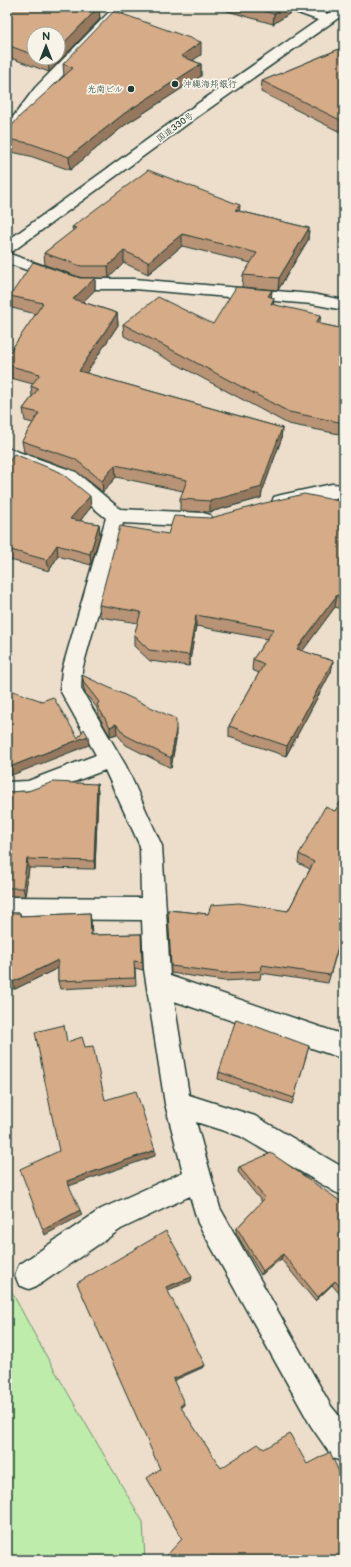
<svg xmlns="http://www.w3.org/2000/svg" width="351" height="1567" viewBox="0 0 351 1567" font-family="'Balsamiq Sans','Klee One',sans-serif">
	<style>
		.green { fill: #beecaa; stroke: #6e946f }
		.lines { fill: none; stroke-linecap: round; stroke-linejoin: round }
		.minor-casing { stroke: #1f3d34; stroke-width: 3 }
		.trunk-casing { stroke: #1f3d34; stroke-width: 3 }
		.minor { fill: #f7f3e8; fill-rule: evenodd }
		.trunk { fill: #f7f3e8; fill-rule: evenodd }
		.wall { fill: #b89374; stroke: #1f3d34; fill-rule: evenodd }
		.shaded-wall { fill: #96785e; stroke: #1f3d34 }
		.building { fill: #d6ab87; stroke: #1f3d34 }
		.poi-dot { fill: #1f3d34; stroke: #f7f3e8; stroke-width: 1.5 }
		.labels { text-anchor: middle; stroke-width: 3.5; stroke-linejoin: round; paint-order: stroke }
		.far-poi-label { font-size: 9px; fill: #1f3d34; stroke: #f7f3e8; text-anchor: start }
		.far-street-label { font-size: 9px; fill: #1f3d34; stroke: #f7f3e8 }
	</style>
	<rect width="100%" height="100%" fill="#edddcb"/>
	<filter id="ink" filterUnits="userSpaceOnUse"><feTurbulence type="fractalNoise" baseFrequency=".025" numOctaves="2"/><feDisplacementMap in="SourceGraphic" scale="8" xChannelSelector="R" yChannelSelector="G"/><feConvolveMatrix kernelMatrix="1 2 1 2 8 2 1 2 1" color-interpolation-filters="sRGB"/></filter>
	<g filter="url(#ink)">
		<!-- green -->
		<path class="green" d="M7,1283l37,69 99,170 2,38h-135l-3,-30z"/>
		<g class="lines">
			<defs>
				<path id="minor" d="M114,7h14l-83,87 -33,44 -5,1v-14l28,-37z
					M289,7h18l26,9 1,3 -1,3h-10l-33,-12z
					M7,253l75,26h52l178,15 32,6v10l-32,-6 -178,-15h-53l-74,-26z
					M7,448l69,24 44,37 83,4 7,2 2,5 -2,5 -7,2 -80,-4 -41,147 -1,19 45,77 36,80 8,130 174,59v20l-6,2 -164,-56 15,94 66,21 89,52v28l-9,-4 -95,-56 -44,-14 24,86 111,198 13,16v40l-11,-4 -22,-32 -113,-203 -8,-27 -69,33 -82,56 -10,4 -10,-4 -4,-10 4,-10 82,-56 82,-37 -18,-68 -21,-135 -2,-49 -135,-1v-22l134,1 -1,-52 -35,-76 -76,29 -22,1v-18l21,-1 68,-26 -36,-65 2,-20 44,-152 -44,-36 -55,-21z
					M332,484l12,1v14l-12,-1 -51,11 -7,-2 -2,-5 2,-5 7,-2z"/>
				<path id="trunk" d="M337,7h7v7l-147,103 -184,134 -6,2v-12l180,-130z"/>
			</defs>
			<!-- minor casing -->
			<use href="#minor" class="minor-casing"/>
			<!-- trunk casing -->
			<use href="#trunk" class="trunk-casing"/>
			<!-- minor -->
			<use href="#minor" class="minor"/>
			<!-- trunk -->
			<use href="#trunk" class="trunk"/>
		</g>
		<!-- wall -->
		<path class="wall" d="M7,7h92l1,12 -51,53 -41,-15 -1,1zM34,34l24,24h-24z
			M213,7h79v5l-19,12z
			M344,47v87l-83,-42 1,-11z
			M201,55l-9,5 9,4v12l-76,49 -55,45 -40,-14 -23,-5v-23l4,-1 53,-51 -1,-12z
			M239,211l70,17 -1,12 -30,50 -36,-3 1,-12 8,-12 -69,-17 -34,28 -24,-11 -15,15h-27l-37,-13 -1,-12 29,-22 -1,-4z
			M80,278h15v12l-12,12 34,11 1,12 -32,48 196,55 -1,12 -19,52 -1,6 -51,14 -30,-1v-12l3,-8 -67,-14 -13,15 -27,-21 -52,-19 -2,-11 11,-18 -8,-2 -2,-12 9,-12 -1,-11 2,-2 -26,-7v-21l29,-42 -24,-6 -2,-12z
			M272,290l-1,7 3,8 46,19 24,5v106l-56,-11 -164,-88 -1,-12h90z
			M7,465l84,42 -11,14 19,3 1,11 -9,30 -33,-9 -9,15 -42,-12z
			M344,502v108l-9,-3 -33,44 31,10 -2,11 -45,84 -57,-19v-11l30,-53 -7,-3 1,-11 14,-20 -71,-13 -7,40 -39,-5 -16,-15v-11l4,-12 -38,-6 -1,-12 69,-71 43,-16z
			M82,675l94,64 -5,29 -45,-23 -9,-11 -7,2 -12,-21 -1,-7 -12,-15 -2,-8z
			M97,784l1,9 -3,76 -66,-1 -4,28h-18v-104l21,-1z
			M344,796v142l-3,-1 -13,46 -67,-10 -1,6 -36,2 -53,-8 -3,-63 40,4 80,-3 22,-42 -12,-6 1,-9 36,-43z
			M7,913h13l1,3 69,-3 1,8 1,14 49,-1 2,36 -8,-2 1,17 -76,4 -2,-8v-13l-43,21h-8z
			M309,1046l-17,58 -74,-25 1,-7z
			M344,1108v23l-4,-1z
			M239,1167l101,34 1,-5 3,-5v108l-12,-14 -17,16 -34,-42 -20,16 -25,-42 1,-5 25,-26 -24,-30z"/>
		<!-- shaded-wall -->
		<path class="shaded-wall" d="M99,7l1,12 -51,53 -1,-13 1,-1h9v-9z
			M285,7h7v5l-19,12 1,-10z
			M201,42v13l-20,13v-12z
			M201,64v12l-76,49 -55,45 -1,-13 56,-44z
			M240,205l-1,12 -4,-7z
			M309,228l-1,12 -30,50 1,-12z
			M182,234v12l-34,28v-12z
			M124,251v12l-15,15 -1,-12z
			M95,278v12l-21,21 -1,-12z
			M272,290l-1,12 -3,-6z
			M274,298l-1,12 -2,-6z
			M117,313l1,12 -38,58 -1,-12z
			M321,315l-2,12 -3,-4z
			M282,428l-1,12 -19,52 -1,6 -51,14v-11z
			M115,465l1,12 -13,15 -1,-11z
			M90,496l1,11 -19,24 -2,-12z
			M99,524l1,11 -9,30 -1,-11z
			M57,545l1,11 -9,15 -2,-11z
			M337,595l-2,12 -39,53 1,-11z
			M196,615v11l-7,40v-11z
			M333,661l-2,11 -45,84 1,-10z
			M116,724l1,10 -7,2v-9z
			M176,729v10l-5,29v-10z
			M88,736l1,9 -82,32v-9z
			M97,784l1,9 -3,76 -1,-8z
			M27,859l2,9 -4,28 -2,-8z
			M90,913l1,8 1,22 -1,-8z
			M58,960l2,7 -45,22 -2,-7z
			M155,1150v6l-86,30 -2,-5z
			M80,1210l2,5 -37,20 -2,-5z
			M283,1254l-2,5 -20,16 2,-4z
			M192,1277l-1,4 -25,10v-4z
			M335,1281l-3,4 -17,16 3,-4z
			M205,1365l-1,2 -31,14v-2z
			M184,1403v2l-4,3v-2z"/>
		<!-- building -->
		<path class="building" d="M7,7h92l-41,42v-15h-24v21l-27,-10z
			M248,7h37l-11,7z
			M114,11l87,31 -20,14 20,8 -76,49 -56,44 -40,-14 -22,-4v-11l4,-1 8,-10 54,-49 -10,-4z
			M344,47v75l-82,-41z
			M148,170l92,35 -5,5 74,18 -30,50 -36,-3 14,-22 -75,-19 -34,28 -24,-11 -16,15h-27l-37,-13 32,-25 -4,-1z
			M33,262l47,16h15l-22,21 44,14 -38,58 203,57 -21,58 1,1 -52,14 -30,-2 7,-19 -72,-15 -13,16 -27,-22 -53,-18 17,-28 -16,-4 15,-20 -7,-3 9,-12 -33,-9v-9l36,-53 -33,-7z
			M236,287l36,3 -4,6 6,2 -3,6 50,11 -5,8 28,6v94l-55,-11 -166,-88 35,-27 55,27z
			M14,454l46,18 30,24 -20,23 29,5 -9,30 -33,-9 -10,15 -40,-11v-84z
			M304,494l40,8v96l-7,-3 -40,54 36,12 -46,85 -58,-20 35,-62 -11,-5 21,-30 -78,-14 -7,40 -40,-5 -15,-15 7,-23 -42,-7 21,-79 48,8 6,-18 37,2 54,-15z
			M82,675l94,44v10l-5,29 -46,-23 -9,-11 -6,3 -13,-22 2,-3 -15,-19z
			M7,689l35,12 11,-4 25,41 6,-9 4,7 -81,32z
			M53,782l44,2 -3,77 -67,-2 -4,29h-16v-96l21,-1z
			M344,796v133h-1l-13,46 -68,-10 -1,6 -37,2 -53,-7 -3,-56 40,4 3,-9 28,-2 49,8 26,-49 -15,-8 26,-47 10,4z
			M7,913h13v3l70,-3 1,22 50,-1 1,28 -8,-1 1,17 -77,3v-21l-45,22h-6z
			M236,1019l73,27 -15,52 -75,-26z
			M64,1025l3,17 15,-5 3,10 8,-1 12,54 31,-9 19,59 -88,31 13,29 -37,20 -23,-61 39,-18 -24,-119z
			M271,1153l72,50 1,-12v101l-9,-11 -17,16 -35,-43 -20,17 -26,-43 28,-30 -26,-31z
			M166,1231l26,46 -26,10 39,78 -32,14 11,24 -4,3 41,62 37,-24 6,5 26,-15 17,30 23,-12 14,31v77h-176l-2,-4 16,-17 -35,-61 13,-9 -83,-186z"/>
	</g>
	<!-- markers -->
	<g class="poi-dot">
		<circle cx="175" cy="84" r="4"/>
		<circle cx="131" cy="89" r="4"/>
	</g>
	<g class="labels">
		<!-- far-poi labels -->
		<g class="far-poi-label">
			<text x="183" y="87">沖縄海邦銀行</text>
			<text x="123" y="92" text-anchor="end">光南ビル</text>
		</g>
		<!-- far-street labels -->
		<g class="far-street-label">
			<text transform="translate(175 127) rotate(-36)" y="3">国道330号</text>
		</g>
	</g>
	<!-- margin -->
	<rect width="351" height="1567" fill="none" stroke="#f7f3e8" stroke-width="24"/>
	<rect x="12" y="12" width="327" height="1543" fill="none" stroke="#1f3d34" stroke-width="1.5" filter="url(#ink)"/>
	<!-- north arrow -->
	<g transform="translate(46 46)"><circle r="19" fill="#f7f3e8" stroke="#a1aaa0"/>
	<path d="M0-3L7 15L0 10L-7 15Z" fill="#1f3d34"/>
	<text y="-6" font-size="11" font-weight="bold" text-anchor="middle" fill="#1f3d34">N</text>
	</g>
</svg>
